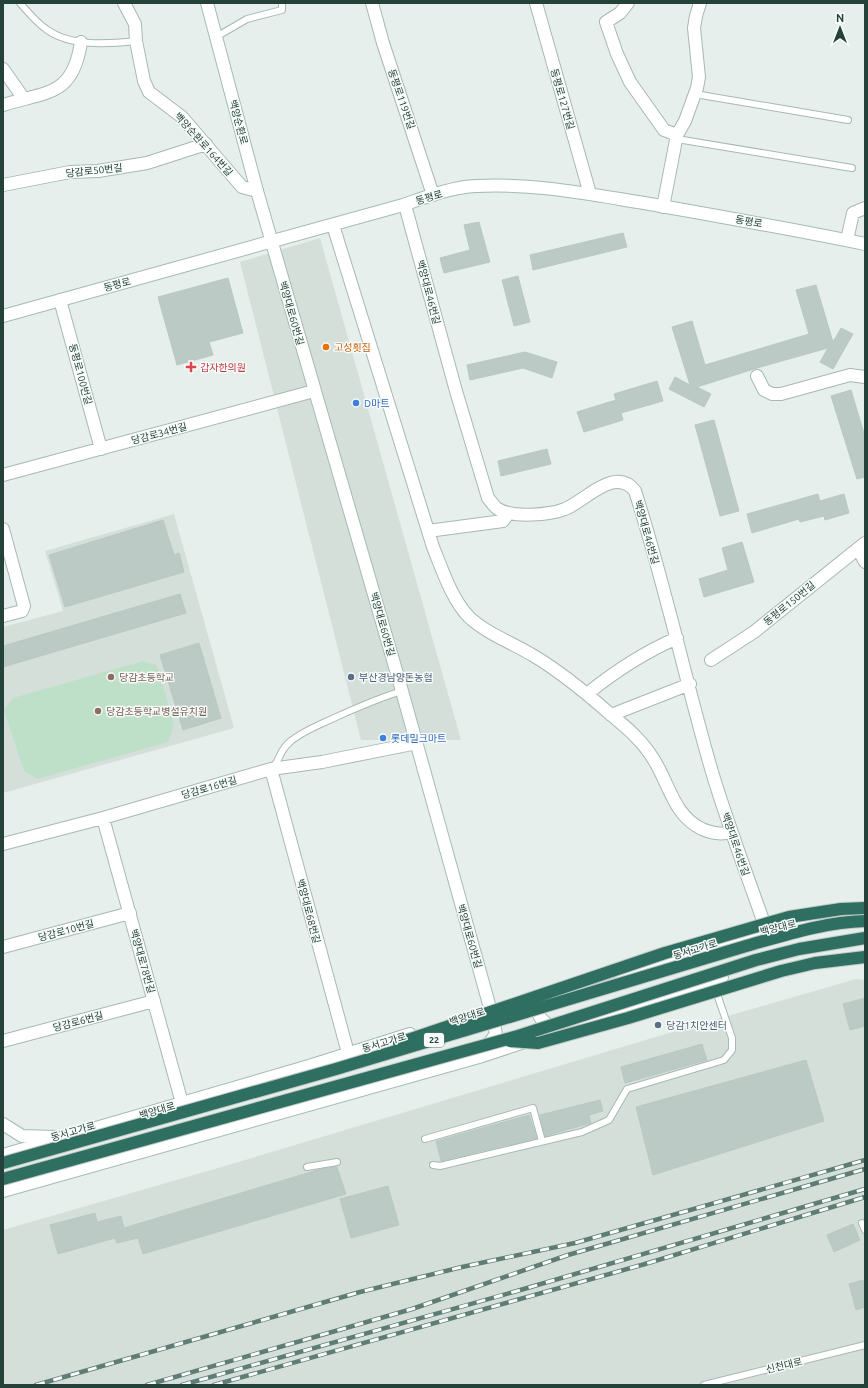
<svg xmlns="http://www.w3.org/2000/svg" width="868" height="1388" viewBox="0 0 868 1388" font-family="Ubuntu,'Noto Sans KR',sans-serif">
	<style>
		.built { fill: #d4dfda }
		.green { fill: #bfe0c8 }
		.building { fill: #bbcac4; stroke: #b8c9c2 }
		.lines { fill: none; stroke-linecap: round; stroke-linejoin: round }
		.lane-casing { stroke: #a8b8b2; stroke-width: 8 }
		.street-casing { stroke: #a8b8b2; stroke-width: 14 }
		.secondary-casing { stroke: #a4bbb3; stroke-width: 14 }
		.lane { stroke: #fff; stroke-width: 6 }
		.street { stroke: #fff; stroke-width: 12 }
		.secondary { stroke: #fff; stroke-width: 12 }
		.rail-casing { stroke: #5f7d75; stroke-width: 4.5 }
		.rail { stroke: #f7fbf9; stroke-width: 3; stroke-dasharray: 9; stroke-linecap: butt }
		.highway-bridge-casing { stroke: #c2cac8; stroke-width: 14; stroke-linecap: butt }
		.highway-bridge { stroke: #2f6f62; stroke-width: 12 }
		.food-dot { fill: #e8710a; stroke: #f7fbf9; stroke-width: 1.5 }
		.health-dot { fill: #e0444e; stroke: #f7fbf9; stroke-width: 1.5 }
		.shop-dot { fill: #3f7fe0; stroke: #f7fbf9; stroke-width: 1.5 }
		.education-dot { fill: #8d6e63; stroke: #f7fbf9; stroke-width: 1.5 }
		.service-dot { fill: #5c6f8a; stroke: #f7fbf9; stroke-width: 1.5 }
		.labels { text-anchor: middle; stroke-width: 3; stroke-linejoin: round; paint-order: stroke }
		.shield { fill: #f7fbf9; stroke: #637a73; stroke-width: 1 }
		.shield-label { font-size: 9px; font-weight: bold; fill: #24423a }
		.street-label { font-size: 10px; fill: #24423a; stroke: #f7fbf9 }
		.food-label { font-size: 10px; fill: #c56008; stroke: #f7fbf9; text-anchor: start }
		.health-label { font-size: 10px; fill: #be3a42; stroke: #f7fbf9; text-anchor: start }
		.shop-label { font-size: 10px; fill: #366cbe; stroke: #f7fbf9; text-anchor: start }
		.education-label { font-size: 10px; fill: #785e54; stroke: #f7fbf9; text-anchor: start }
		.service-label { font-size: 10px; fill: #4e5e75; stroke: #f7fbf9; text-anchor: start }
	</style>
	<rect width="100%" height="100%" fill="#e6efeb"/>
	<!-- built -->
	<path class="built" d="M320,238l141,502h-100l-121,-478z
		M174,514l60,214 -231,65v-166l60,-16 -18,-60z
		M856,979l9,1v405h-862v-155l222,-64 434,-130z"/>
	<!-- green -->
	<path class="green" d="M143,661l13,4 3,6 15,54 -6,17 -131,37 -13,-8 -20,-61 9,-12z"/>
	<!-- building -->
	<path class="building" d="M479,222l11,40 -46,11 -4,-15 30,-8 -6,-25z
		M623,233l4,14 -94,23 -3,-15z
		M518,276l12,46 -16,4 -12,-46z
		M228,278l15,55 -34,9 4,13 -36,10 -19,-68z
		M816,285l17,57 8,-14 12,6 -20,35 -13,-7 8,-14 -71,20 -60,19 14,7 -7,13 -35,-18 6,-12 15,8 -18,-58 20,-6 13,44 104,-31 -13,-44z
		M525,352l32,10 -5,16 -29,-10 -53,12 -3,-15z
		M657,381l6,20 -42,12 2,7 -39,12 -7,-20 39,-12 -2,-6z
		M851,390l14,47v40l-8,2 -26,-83z
		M714,420l25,91 -19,5 -25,-91z
		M547,449l4,15 -50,12 -3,-15z
		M818,494l2,7 24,-7 5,19 -24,7 -1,-4 -24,6 -1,-3 -47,14 -5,-19z
		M163,520l11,35 5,-2 5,19 -119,35 -16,-52z
		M742,542l12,40 -50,15 -5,-18 29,-9 -6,-22z
		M180,594l6,19 -183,54v-21z
		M199,643l22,75 -38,12 -23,-75z
		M865,998v28l-15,4 -7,-26z
		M702,1044l5,16 -82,23 -4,-16z
		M806,1060l18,61 -171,54 -17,-68z
		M600,1100l3,11 -14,4 2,8 -46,13 -5,-21z
		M529,1115l8,23 -96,23 -5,-20z
		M337,1167l9,27 -203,60 -5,-16 -21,5 -2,-5 -57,16 -8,-29 45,-12 2,9 24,-6 3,12 197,-59z
		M388,1186l11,39 -48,13 -11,-39z
		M853,1224l7,16 -26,12 -7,-17z
		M863,1280l2,8v19l-9,3 -7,-26z"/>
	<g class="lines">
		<defs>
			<path id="lane" d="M20,3c8,9 16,19 26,26 24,18 62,15 90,12
				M216,37l31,-18 35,-9v-7
				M695,94l153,26
				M677,139l175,29
				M272,768c9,-8 6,-17 19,-27 12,-10 28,-16 43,-23 22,-10 45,-20 68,-27
				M425,1139l108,-31 9,33
				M433,1165l7,1 142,-34 27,-12 18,-31 97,-29 8,-10v-12l-16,-47
				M307,1167l30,-5
				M862,1223l3,7
				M704,1385l161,-40"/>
			<path id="street" d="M124,3l11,21 1,17 8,40 5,11 33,25 60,70 15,4
				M372,3l11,40 50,152
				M536,3l54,191
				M628,3l-8,10 -14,9 11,32 13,28 34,48 13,5
				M3,69l21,30
				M3,105c45,-14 70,-9 78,-63
				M3,185l67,-13 28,-1 49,-8 59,-19
				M405,205l51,186 32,107c3,3 6,9 10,11 14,9 52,6 67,0 19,-7 50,-44 70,-18 30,93 50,188 77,281 16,53 36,105 54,157
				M663,207l14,-72 8,-14 12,-33 2,-11 -5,-49 2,-12 4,-13
				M333,225l100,322c9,22 19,53 36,70 18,17 44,26 65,39 27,16 51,36 75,57 9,8 19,15 27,24 9,9 17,20 23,32 12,23 18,48 43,60 10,4 18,6 29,3
				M847,240l6,-27 12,-5
				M60,300l41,149
				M757,376l7,14 8,4h9l69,-19 15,2
				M3,475l311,-84
				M3,529l21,77 -2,5 -19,5
				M428,531l75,-10 5,-7
				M858,549l7,13
				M711,660l43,-28 111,-89
				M587,694c27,-22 58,-42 90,-56
				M611,715l79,-31
				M271,769l77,284
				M103,818l79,285
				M3,844l100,-26 168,-49 51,-7 95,-19
				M3,947l127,-34
				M3,1041l151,-40"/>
			<path id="secondary" d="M207,3l50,188 145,500 90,324 4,19 -17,23
				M3,316l400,-111c23,-8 49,-18 73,-19 58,-3 112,8 168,17 74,13 148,26 221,41
				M620,974l91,-25 55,-20 54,-11 45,-2
				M540,1001l-3,2c1,17 5,18 19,26
				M3,1124l19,12 32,1
				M3,1155l306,-89 101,-32
				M3,1191l476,-134 243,-80"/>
		</defs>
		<!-- lane casing -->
		<use href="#lane" class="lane-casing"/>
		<!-- street casing -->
		<use href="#street" class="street-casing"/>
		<!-- secondary casing -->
		<use href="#secondary" class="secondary-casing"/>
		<!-- lane -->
		<use href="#lane" class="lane"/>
		<!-- street -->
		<use href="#street" class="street"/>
		<!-- secondary -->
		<use href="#secondary" class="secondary"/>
		<defs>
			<path id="rail" d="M36,1385l324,-93 102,-25 113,-24 290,-83
				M147,1385l265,-76 156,-54 297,-86
				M182,1385l335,-94 348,-102
				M214,1385l431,-121 220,-67"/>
		</defs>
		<!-- rail casing -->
		<use href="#rail" class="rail-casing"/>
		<!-- rail -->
		<use href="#rail" class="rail"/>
		<defs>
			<path id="highway-bridge" d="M510,1041l28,2 90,-25 153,-47 34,-8 50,-6
				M399,1043l266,-90 124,-36 52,-8 24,-1
				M3,1163l333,-94 410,-123c39,-11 79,-24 119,-25
				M3,1179l515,-143 238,-76 43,-11 66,-11"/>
		</defs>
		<!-- highway-bridge casing -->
		<use href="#highway-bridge" class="highway-bridge-casing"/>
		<!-- highway-bridge -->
		<use href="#highway-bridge" class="highway-bridge"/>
	</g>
	<!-- markers -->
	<circle class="food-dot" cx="326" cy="347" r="4"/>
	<path class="health-dot" d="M189 361h4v4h4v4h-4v4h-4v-4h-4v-4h4z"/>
	<g class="shop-dot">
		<circle cx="356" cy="403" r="4"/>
		<circle cx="383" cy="738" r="4"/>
	</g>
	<g class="education-dot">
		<circle cx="111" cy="677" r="4"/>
		<circle cx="98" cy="711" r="4"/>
	</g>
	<g class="service-dot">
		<circle cx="351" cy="677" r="4"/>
		<circle cx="658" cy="1025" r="4"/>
	</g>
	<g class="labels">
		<!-- shield labels -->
		<rect class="shield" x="424" y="1033" width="20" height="14" rx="3"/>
		<g class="shield-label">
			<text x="434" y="1043">22</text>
		</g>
		<!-- street labels -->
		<g class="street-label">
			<text transform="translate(402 99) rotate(71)" y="4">동평로119번길</text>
			<text transform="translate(563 99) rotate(74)" y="4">동평로127번길</text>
			<text transform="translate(239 122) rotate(75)" y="4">백양순환로</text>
			<text transform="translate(204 144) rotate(48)" y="4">백양순환로164번길</text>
			<text transform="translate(94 170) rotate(-6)" y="4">당감로50번길</text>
			<text transform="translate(429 197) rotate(-16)" y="4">동평로</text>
			<text transform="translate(749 221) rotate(10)" y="4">동평로</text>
			<text transform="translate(117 284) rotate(-15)" y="4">동평로</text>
			<text transform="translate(429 292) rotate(75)" y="4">백양대로46번길</text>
			<text transform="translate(292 313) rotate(74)" y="4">백양대로60번길</text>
			<text transform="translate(81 374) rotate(75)" y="4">동평로100번길</text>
			<text transform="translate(159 433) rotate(-15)" y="4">당감로34번길</text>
			<text transform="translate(647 532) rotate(74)" y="4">백양대로46번길</text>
			<text transform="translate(789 603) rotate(-39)" y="4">동평로150번길</text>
			<text transform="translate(383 624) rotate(74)" y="4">백양대로60번길</text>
			<text transform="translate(209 787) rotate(-16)" y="4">당감로16번길</text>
			<text transform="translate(736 844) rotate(71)" y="4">백양대로46번길</text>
			<text transform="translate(309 911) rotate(75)" y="4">백양대로68번길</text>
			<text transform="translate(778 927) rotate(-14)" y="4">백양대로</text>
			<text transform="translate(66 930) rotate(-15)" y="4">당감로10번길</text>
			<text transform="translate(470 936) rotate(74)" y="4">백양대로60번길</text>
			<text transform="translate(695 949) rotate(-17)" y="4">동서고가로</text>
			<text transform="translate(143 961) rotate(74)" y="4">백양대로78번길</text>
			<text transform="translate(467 1016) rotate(-18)" y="4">백양대로</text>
			<text transform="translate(78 1021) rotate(-15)" y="4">당감로6번길</text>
			<text transform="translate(384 1042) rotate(-17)" y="4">동서고가로</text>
			<text transform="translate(157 1110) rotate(-16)" y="4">백양대로</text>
			<text transform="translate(73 1131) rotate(-16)" y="4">동서고가로</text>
			<text transform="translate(784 1365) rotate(-14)" y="4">신천대로</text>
		</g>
		<!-- food labels -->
		<g class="food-label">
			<text x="334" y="351">고성횟집</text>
		</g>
		<!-- health labels -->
		<g class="health-label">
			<text x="200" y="371">갑자한의원</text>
		</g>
		<!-- shop labels -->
		<g class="shop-label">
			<text x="364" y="407">D마트</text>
			<text x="391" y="742">롯데밀크마트</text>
		</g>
		<!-- education labels -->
		<g class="education-label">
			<text x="119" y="681">당감초등학교</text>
			<text x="106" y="715">당감초등학교병설유치원</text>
		</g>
		<!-- service labels -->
		<g class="service-label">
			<text x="359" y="681">부산경남양돈농협</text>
			<text x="666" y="1029">당감1치안센터</text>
		</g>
	</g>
	<!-- border -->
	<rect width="868" height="1388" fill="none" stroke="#24423a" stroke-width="8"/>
	<!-- north arrow -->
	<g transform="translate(840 28)" stroke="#f7fbf9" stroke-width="3" paint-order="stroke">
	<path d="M0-3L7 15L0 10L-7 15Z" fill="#24423a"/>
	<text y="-6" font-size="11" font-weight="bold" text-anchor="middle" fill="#24423a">N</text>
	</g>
</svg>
